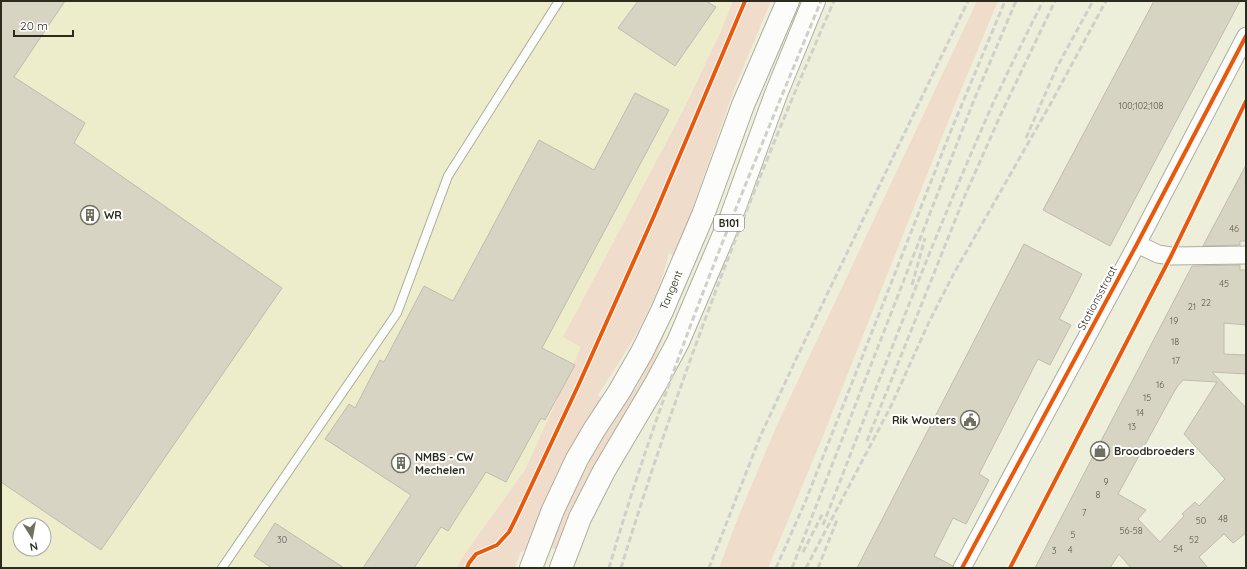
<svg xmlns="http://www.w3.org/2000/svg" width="1247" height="569" viewBox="0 0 1247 569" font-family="Quicksand,sans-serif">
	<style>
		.built { fill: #ededcc; fill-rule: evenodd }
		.green { fill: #efdcca }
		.building { fill: #d7d4c4; stroke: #bfbcad; fill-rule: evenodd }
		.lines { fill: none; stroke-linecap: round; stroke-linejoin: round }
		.service-casing { stroke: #adad9e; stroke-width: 10 }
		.minor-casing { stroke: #adad9e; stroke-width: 19 }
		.trunk-casing { stroke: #adad9e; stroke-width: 24 }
		.service { stroke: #fcfdfa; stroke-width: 8 }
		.minor { stroke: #fcfdfa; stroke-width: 17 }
		.trunk { stroke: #fcfdfa; stroke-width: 22 }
		.rail { stroke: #cfd0c9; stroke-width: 3; stroke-dasharray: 6 3; stroke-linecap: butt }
		.cycleway-casing { stroke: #fff; stroke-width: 6 }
		.cycleway { stroke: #e8590c; stroke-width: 4 }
		.labels { text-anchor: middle; stroke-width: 4; stroke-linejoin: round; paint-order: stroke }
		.number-label { font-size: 9px; fill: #575648 }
		.shield { fill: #fff; stroke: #6b6b62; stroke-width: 1 }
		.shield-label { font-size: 10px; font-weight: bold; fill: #2c2c1e }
		.poi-label { font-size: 11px; font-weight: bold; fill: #2c2c1e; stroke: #fff; text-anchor: start }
		.street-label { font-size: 11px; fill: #2c2c1e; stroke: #fff }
	</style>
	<rect width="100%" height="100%" fill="#eeefdb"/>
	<!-- built -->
	<path class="built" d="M1,1h732l-12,30 -38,80 -120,226 19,10 -57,123 -61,85 -8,13h-455zM20,525h24v24h-24z"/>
	<!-- green -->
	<path class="green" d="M733,1h38l-36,86 -41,117 3,1 -22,52 -6,-4c-12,52 -42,98 -71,142l4,4c19,1 22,5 35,-12l34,-79 3,1 -34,90 -14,48 -52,110c-19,-9 -33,-16 -54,-4l-5,15h-59l8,-13 61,-85 56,-123 -18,-10 120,-226 38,-80z
		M977,1h21l-42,101 -135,339 -53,127h-49l20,-53 38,-90z"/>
	<!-- building -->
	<path class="building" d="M1,1h64l-51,76 71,46 -11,20 208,145 -181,262 -100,-68z
		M638,1h68l10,6 -41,59 -57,-38z
		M1154,1h86l-130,245 -67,-36z
		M635,93l34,17 -127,238 33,17 -30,55 -4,-2 -35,64 -20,-10 -38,59 -7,-4 -27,41h-51l48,-73 -86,-56 24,-35 6,4 25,-48 4,2 40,-76 29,15 86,-161 55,30z
		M1246,165v76h-6v4l-37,1z
		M1024,244l58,30 -23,45 12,6 -21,40 -12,-6 -59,115 10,6 -23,44 -13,-6 -19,38 19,10 -1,2h-95z
		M1240,265v5h6v55l-22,-2v31l22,1v19l-34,-2 34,36v125l-13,10 -9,-9 -25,23 9,11h-77l-12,-14 -9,14h-75l157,-302zM1183,380l34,2 -33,52 41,45 -26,27 -4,-4 -13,12 2,2 -24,26 -22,-23 8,-9 -28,-16 51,-93 8,-14z
		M275,523l69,45h-72l-18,-12z"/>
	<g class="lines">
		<defs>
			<path id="service" d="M222,568l175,-255 51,-137 111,-175"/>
			<path id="minor" d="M1137,244l21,10 13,2 75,-1
				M962,568l175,-324 109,-208"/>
			<g id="trunk">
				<path id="s1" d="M531,568l22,-58 24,-51 17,-29 25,-38 23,-40 20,-41 41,-96 40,-110 45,-104"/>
				<path d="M561,568l19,-50 24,-47 52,-88 22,-41 52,-122 46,-126 38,-93"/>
			</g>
		</defs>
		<!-- service casing -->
		<use href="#service" class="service-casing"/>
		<!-- minor casing -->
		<use href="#minor" class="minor-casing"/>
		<!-- trunk casing -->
		<use href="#trunk" class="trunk-casing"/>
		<!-- service -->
		<use href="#service" class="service"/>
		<!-- minor -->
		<use href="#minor" class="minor"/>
		<!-- trunk -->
		<use href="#trunk" class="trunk"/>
		<!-- rail -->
		<path class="rail" d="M1026,138l31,-71 36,-66
			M912,285l13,-47
			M867,441l99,-248 35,-79 54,-113
			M823,525c54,-139 107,-279 167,-415 17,-37 35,-73 53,-109
			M803,552l20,-39
			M609,568c56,-193 135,-381 212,-567
			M621,568c59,-193 132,-382 213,-567
			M709,568l51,-131 37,-80 171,-356
			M776,568l30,-68 144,-367 55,-132
			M792,568l182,-468 42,-99
			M806,568l85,-162 38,-84 24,-47 98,-172 55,-102
			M818,568l19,-48"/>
		<defs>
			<path id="cycleway" d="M467,568l2,-5 7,-9 21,-9 12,-13 8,-16 61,-130 76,-170 91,-215
				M962,568l175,-324 109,-208
				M1010,568l161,-312 75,-155"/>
		</defs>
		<!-- cycleway casing -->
		<use href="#cycleway" class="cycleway-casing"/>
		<!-- cycleway -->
		<use href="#cycleway" class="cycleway"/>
	</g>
	<!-- icons -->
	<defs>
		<symbol id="building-ring" viewBox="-11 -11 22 22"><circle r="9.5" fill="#fff" stroke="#707060" stroke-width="1.5"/><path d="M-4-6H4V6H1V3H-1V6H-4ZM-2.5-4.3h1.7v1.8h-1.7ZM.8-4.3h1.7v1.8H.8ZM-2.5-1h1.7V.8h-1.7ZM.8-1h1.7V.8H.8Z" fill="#707060"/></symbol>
		<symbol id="civic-ring" viewBox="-11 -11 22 22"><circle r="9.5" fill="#fff" stroke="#707060" stroke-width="1.5"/><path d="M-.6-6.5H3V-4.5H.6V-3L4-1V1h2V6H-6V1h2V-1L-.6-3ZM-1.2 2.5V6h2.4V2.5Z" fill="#707060"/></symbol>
		<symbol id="shop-ring" viewBox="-11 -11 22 22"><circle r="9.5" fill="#fff" stroke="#707060" stroke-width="1.5"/><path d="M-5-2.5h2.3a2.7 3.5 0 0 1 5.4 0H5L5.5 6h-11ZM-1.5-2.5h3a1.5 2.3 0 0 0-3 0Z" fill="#707060"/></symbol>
	</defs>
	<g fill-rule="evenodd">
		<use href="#building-ring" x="79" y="204" width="22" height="22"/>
		<use href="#civic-ring" x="959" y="409" width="22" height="22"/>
		<use href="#shop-ring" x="1089" y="440" width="22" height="22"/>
		<use href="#building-ring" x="390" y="452" width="22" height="22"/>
	</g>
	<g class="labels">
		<!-- number labels -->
		<g class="number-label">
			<text x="1141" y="109">100;102;108</text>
			<text x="1234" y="232">46</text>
			<text x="1224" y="287">45</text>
			<text x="1206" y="306">22</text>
			<text x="1192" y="310">21</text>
			<text x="1174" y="324">19</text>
			<text x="1175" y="345">18</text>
			<text x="1176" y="364">17</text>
			<text x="1160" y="388">16</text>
			<text x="1147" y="401">15</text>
			<text x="1140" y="416">14</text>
			<text x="1132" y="430">13</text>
			<text x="1106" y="485">9</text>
			<text x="1098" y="498">8</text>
			<text x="1084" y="516">7</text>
			<text x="1223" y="522">48</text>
			<text x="1201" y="524">50</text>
			<text x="1131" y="534">56-58</text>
			<text x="1073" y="538">5</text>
			<text x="282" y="543">30</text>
			<text x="1194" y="543">52</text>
			<text x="1178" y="552">54</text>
			<text x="1070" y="553">4</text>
			<text x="1054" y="554">3</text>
		</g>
		<!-- shield labels -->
		<rect class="shield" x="714" y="215" width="30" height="16" rx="3"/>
		<g class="shield-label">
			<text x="729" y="227">B101</text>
		</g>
		<!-- poi labels -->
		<g class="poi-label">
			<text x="104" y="219">WR</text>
			<text x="956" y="424" text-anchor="end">Rik Wouters</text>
			<text x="1114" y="455">Broodbroeders</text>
			<text x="415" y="461">NMBS - CW<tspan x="415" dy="13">Mechelen</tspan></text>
		</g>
		<!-- street labels -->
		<g class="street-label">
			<text dy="4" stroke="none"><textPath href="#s1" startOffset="312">Tangent</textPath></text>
			<text transform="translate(1097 298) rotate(-62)" y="4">Stationsstraat</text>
		</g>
	</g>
	<!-- border -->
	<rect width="1247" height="569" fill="none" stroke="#2c2c1e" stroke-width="4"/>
	<!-- north arrow -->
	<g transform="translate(32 537) rotate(169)"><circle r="19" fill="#ffffff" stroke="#ababa5"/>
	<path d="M0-3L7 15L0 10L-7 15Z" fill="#707060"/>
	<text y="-6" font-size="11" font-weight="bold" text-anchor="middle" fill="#2c2c1e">N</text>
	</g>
	<!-- scale -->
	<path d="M14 30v6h59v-6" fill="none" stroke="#2c2c1e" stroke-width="2"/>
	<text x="20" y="30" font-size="12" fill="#2c2c1e" stroke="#ffffff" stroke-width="3" paint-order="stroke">20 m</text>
</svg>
